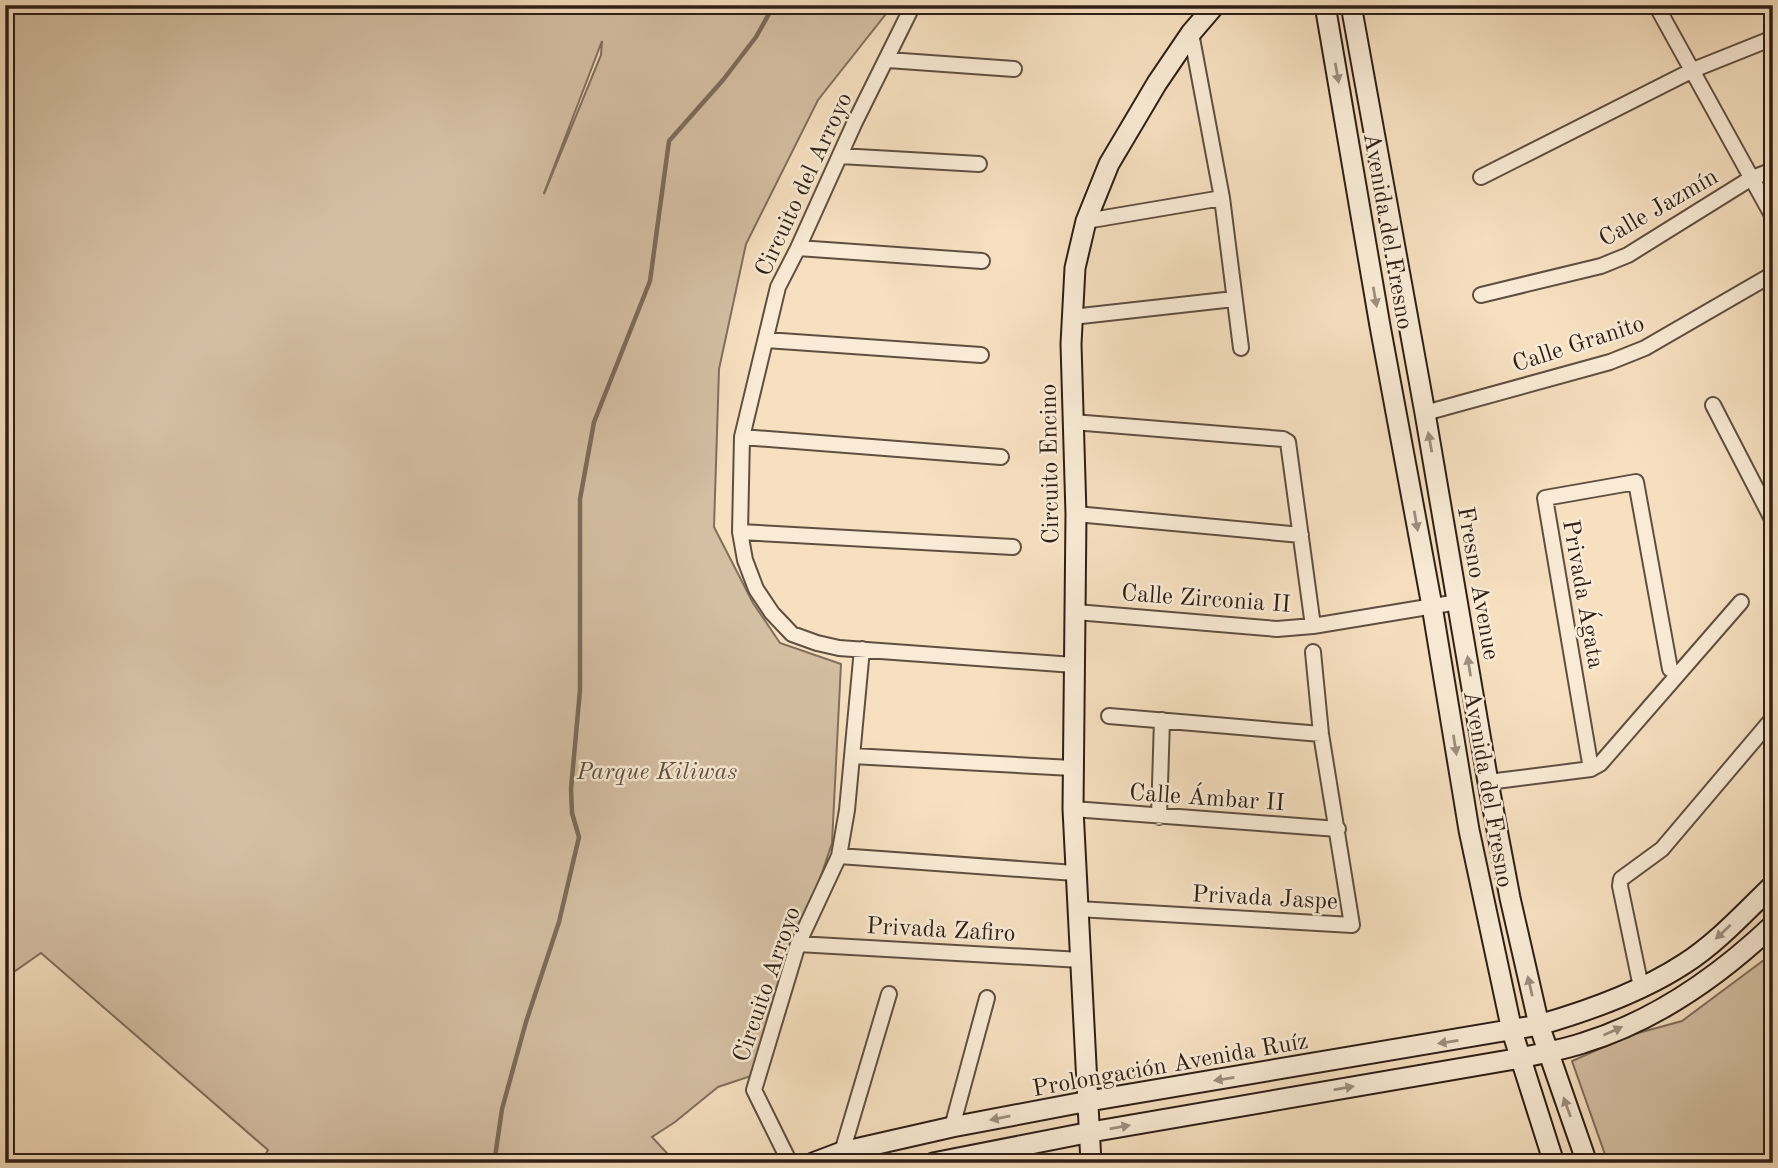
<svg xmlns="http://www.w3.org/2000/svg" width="1778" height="1168" viewBox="0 0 1778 1168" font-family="'Old Standard TT',serif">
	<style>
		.green { fill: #d4bfa3; stroke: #816f5d; stroke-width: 2; fill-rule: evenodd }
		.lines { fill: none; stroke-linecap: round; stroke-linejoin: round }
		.stream { stroke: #7d6b5a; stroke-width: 4.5 }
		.street-casing { stroke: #604f41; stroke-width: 18 }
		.secondary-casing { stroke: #2e1f17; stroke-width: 23 }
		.street { stroke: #f9ebd6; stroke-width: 14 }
		.secondary { stroke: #f9ebd6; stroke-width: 19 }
		.oneway { fill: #9e8f80 }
		.labels { text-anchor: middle; stroke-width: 5; stroke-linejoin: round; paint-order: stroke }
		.street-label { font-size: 24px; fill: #2e1f17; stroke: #f9ebd6 }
		.park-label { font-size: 24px; font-style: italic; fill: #604f41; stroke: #f9ebd6 }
	</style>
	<rect width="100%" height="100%" fill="#f6e0c0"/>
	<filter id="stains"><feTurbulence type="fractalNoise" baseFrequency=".00286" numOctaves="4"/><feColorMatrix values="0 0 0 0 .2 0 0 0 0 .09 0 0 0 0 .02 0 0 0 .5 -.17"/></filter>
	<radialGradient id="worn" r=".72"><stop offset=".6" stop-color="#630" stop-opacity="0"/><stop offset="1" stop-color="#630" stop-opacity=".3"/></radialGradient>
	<!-- green -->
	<path class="green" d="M5,5h888l-75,95 -72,144 -27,125 -5,158 39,76 27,40 61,21 -9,179 -78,232 -36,12 -43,35 -23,15 24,26h-416l8,-13 -227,-197 -36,25zM602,41l-1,14 -57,139v-1z
		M1768,957l5,9v197h-165l-36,-102 59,-26 51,-14z"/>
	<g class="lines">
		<!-- stream -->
		<path class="stream" d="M491,1163l4,-6 7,-48 24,-87 33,-100 20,-85 -7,-24 -1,-24 9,-99v-191l14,-77 56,-141 19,-140 54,-61 33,-43 18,-32"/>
		<defs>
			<path id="street" d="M913,5l-59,119 -56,124 -20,39 -36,150 -2,95 5,28 11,29 16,24 20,21 25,9 22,5 235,17
				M1656,5l117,212
				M1191,33l31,165 19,150
				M888,60l126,9
				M840,156l139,8
				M1481,177l212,-107 80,-32
				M1086,221l136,-23
				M798,248l184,13
				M1481,295l120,-29 27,-11 122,-76 23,-9
				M1072,317l162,-18
				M766,340l215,15
				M1713,405l60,116
				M1425,413l185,-51 35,-14 128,-74
				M1073,422l210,17 5,3 25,184
				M742,437l259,20
				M1076,514l225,21
				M740,532l273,15
				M1076,612l201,17 36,-3 145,-24
				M1109,716l212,18
				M852,756l220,12
				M1591,769l-46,-271 91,-16 34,187
				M1488,782l103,-13 9,-5 141,-162
				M1073,809l265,20
				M1159,817l3,-97
				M839,856l236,17
				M1078,909l274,16 -31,-191 -8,-82
				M798,944l283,16
				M1641,987l-21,-101 1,-7 41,-30 111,-131
				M952,1127l35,-129
				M842,1152l47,-158
				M790,1163l-36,-73 44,-146 41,-88 8,-46 15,-161"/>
			<path id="secondary" d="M1325,5l55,321 52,280 37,224 43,201 42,132
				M1351,5l74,408 63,369 22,116 29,127 48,138
				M813,1163l29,-11 110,-25 137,-26 450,-76c49,-14 102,-33 145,-61 33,-21 61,-52 89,-79
				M933,1163l158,-31 430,-74c20,-5 42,-8 62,-15 72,-22 136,-67 190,-118
				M1091,1163l-18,-354 3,-295 -5,-170 4,-76 11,-47 23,-57 48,-81 34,-50 24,-28"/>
		</defs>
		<!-- street casing -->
		<use href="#street" class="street-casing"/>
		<!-- secondary casing -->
		<use href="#secondary" class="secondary-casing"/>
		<!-- street -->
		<use href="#street" class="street"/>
		<!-- secondary -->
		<use href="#secondary" class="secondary"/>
	</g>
	<!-- one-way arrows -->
	<defs><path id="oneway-solid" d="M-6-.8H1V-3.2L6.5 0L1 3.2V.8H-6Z" transform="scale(1.75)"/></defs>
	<g class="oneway">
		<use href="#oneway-solid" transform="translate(1337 73) rotate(80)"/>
		<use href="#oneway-solid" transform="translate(1375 297) rotate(80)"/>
		<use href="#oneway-solid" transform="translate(1430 442) rotate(-100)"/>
		<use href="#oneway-solid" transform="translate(1416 521) rotate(80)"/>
		<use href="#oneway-solid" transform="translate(1469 666) rotate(-99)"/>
		<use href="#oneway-solid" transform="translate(1455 745) rotate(81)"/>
		<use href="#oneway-solid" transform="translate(1723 932) rotate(137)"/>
		<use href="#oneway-solid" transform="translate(1530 986) rotate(-103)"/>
		<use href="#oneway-solid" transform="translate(1613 1031) rotate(-24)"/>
		<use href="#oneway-solid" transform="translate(1448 1042) rotate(171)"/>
		<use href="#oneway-solid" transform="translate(1224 1079) rotate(171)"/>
		<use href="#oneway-solid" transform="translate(1344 1088) rotate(-10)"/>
		<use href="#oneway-solid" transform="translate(1567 1107) rotate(-110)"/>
		<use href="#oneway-solid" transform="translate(1000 1118) rotate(169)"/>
		<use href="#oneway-solid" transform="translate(1120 1127) rotate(-10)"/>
	</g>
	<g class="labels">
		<!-- street labels -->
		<g class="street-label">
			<text transform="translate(803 184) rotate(-65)" y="8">Circuito del Arroyo</text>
			<text transform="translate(1658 207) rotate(-30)" y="8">Calle Jazmín</text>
			<text transform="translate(1389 231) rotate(80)" y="8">Avenida del Fresno</text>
			<text transform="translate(1578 343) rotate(-18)" y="8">Calle Granito</text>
			<text transform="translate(1049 464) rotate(-91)" y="8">Circuito Encino</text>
			<text transform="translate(1479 583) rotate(80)" y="8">Fresno Avenue</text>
			<text transform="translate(1584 594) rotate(80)" y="8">Privada Ágata</text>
			<text transform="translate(1206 598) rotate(4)" y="8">Calle Zirconia II</text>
			<text transform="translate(1489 789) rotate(80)" y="8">Avenida del Fresno</text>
			<text transform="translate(1207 797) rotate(4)" y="8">Calle Ámbar II</text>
			<text transform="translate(1265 897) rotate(3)" y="8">Privada Jaspe</text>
			<text transform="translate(941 929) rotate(3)" y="8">Privada Zafiro</text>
			<text transform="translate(766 984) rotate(-71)" y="8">Circuito Arroyo</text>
			<text transform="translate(1170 1064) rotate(-10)" y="8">Prolongación Avenida Ruíz</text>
		</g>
		<!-- park labels -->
		<g class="park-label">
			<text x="657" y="779">Parque Kiliwas</text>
		</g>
	</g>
	<!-- margin -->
	<rect width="1778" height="1168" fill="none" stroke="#f6e0c0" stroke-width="28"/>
	<rect x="7" y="7" width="1764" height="1154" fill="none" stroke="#2e1f17" stroke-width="3.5"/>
	<rect x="14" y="14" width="1750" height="1140" fill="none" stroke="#2e1f17" stroke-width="2"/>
	<rect width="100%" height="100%" filter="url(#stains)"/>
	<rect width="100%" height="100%" fill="url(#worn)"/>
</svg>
